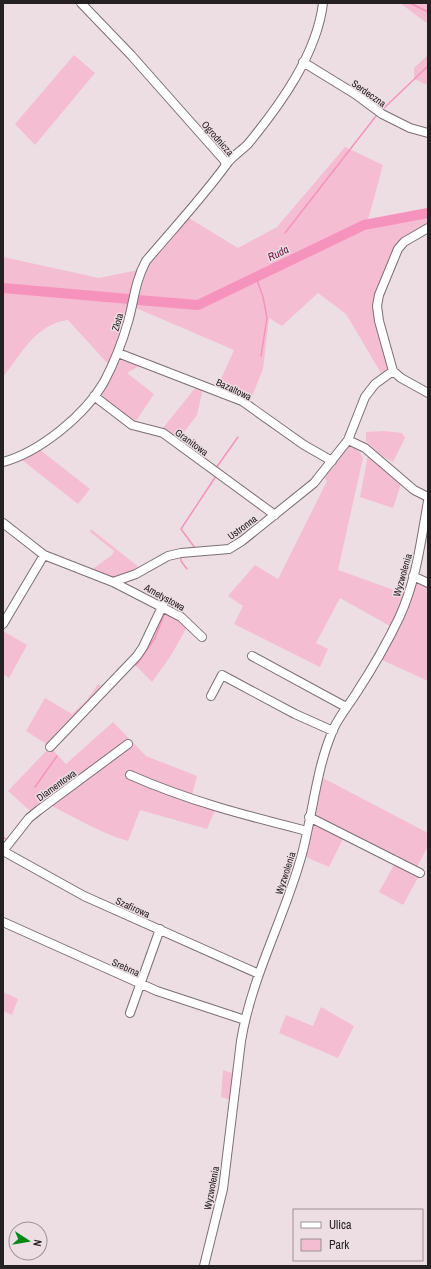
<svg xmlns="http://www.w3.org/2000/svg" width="431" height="1269" viewBox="0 0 431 1269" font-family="'Archivo Narrow',sans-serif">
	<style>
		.green { fill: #f5bdd2 }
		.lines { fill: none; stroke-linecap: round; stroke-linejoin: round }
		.stream { stroke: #f693bd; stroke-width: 1.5 }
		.river { stroke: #f693bd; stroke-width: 10 }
		.minor-casing { stroke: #7c6f73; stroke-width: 10 }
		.minor { stroke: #fff; stroke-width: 8 }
		.labels { text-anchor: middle; stroke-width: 3; stroke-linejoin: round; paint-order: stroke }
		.street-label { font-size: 10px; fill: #252022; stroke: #ecdee3 }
		.water-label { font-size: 11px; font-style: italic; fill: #660e3e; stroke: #ecdee3 }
	</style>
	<rect width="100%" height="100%" fill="#ecdee3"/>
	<!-- green -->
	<path class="green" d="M400,3h28v21z
		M74,55l21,18 -60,72 -20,-21z
		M428,55v30l-14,-6v-11z
		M345,147l38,18 -15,55 60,-11v14l-27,18 -28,61 5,27 11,41 -8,3 -35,-59 -28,-21 -36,33 -13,-8 -6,51 -13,32 -33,-13 17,-38 -98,-42 11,-42 42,-48 49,30 39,-21z
		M3,257l96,21 39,-8 -17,63 -12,32 -41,-45c-32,4 -46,33 -65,57z
		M122,360h4l15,5 -14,8 27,21 -20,30 -35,-29 18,-32z
		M196,387l7,1 -6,27 -19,25 -15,-12z
		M384,431l18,2 3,5 -12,24 -14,-8 -13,-13v-9z
		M350,445l9,6 4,7 -25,112 67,24 -6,16 -9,16 -50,-28 -24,45 12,6 -8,18 -86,-43 9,-18 -15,-10 27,-31 23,14 49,-98 -3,-3 8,-13z
		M39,449l51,40 -12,15 -56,-44z
		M368,455l8,5 25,24 -8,24 -33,-11z
		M91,529l49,39c-22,12 -27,11 -50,3l22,-16 2,-4 -24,-19z
		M415,580l13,6v95l-46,-21 28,-64z
		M164,610l23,17 -17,30 -18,25 -19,-19z
		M3,631l24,14 -18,33 -6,-4z
		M98,684l5,3 -55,58 -22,-14 19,-33 27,16 15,-14z
		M113,722l33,34 51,20 -6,23 24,11 -8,19 -67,-19 -12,31c-28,-8 -54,-24 -78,-36l-13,12 -29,-26 42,-44 16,17z
		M323,778l105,55v13l-12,23 -72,-32 -15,30 -23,-10z
		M395,863l24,13 -16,29 -24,-13z
		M3,992l15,7 -6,16 -9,-4z
		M321,1007l33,19 -16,32 -59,-25 7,-18 27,11z
		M223,1070l12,4 -3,26 -11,-3z"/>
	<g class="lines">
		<!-- stream -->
		<path class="stream" d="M410,3l18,9
			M383,109l45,-43
			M285,233l91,-117
			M256,277l7,20 4,21 -6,38
			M216,468l22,-31
			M195,548l-14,-19 35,-53
			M181,557v4l6,8
			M136,665l19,-27 10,-26
			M35,787l22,-31
			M3,837l4,3"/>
		<!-- river -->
		<path class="river" d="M3,288l126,11
			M138,300l60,5 166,-80 64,-12"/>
		<defs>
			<path id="minor" d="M81,3l50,52 93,105 2,5
				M303,62l52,32 27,20 28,14 18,5
				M428,228l-24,14 -6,7 -19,46 -2,11 2,15 14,50 8,7 27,15
				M118,353l124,48 62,44 28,16
				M94,396l38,29 31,8 112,82
				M348,440l17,8 49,42 14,7
				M3,462c37,-10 82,-47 101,-80 10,-19 18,-39 24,-60 6,-21 7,-41 18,-61 27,-32 56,-63 80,-96 5,-8 15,-14 22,-21 32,-39 69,-90 75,-141
				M3,523l41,32 69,27 23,-8 32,-18 13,-3 48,-4 13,-8 72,-58 34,-43 17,-43 10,-13 18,-13
				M413,576l15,7
				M113,582l68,35 21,20
				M3,624l41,-69
				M252,656l94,51
				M211,696l11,-21 73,39 38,17
				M50,747l87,-91 6,-9 20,-42
				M130,775c59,26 114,40 177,56
				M309,817l111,56
				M3,851l81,45 175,78
				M3,851l26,-33 10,-8 89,-66
				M3,922l154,69 88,29
				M130,1013l30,-84
				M204,1266l19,-77 18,-148c11,-66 44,-124 61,-187 11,-41 14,-85 31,-124 6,-14 16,-25 24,-38 15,-23 30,-49 42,-74 17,-36 22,-77 29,-117"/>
		</defs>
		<!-- minor casing -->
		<use href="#minor" class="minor-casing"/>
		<!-- minor -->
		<use href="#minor" class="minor"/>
	</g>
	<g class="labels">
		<!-- street labels -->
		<g class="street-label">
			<text transform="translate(369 93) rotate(35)" y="4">Serdeczna</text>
			<text transform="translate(218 138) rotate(49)" y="4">Ogrodnicza</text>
			<text transform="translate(117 322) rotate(-74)" y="4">Złota</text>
			<text transform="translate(234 389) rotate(25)" y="4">Bazaltowa</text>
			<text transform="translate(192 442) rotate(36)" y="4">Granitowa</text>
			<text transform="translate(242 527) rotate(-37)" y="4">Ustronna</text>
			<text transform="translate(402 575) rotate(-74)" y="4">Wyzwolenia</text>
			<text transform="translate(165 597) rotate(29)" y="4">Ametystowa</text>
			<text transform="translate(56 785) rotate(-36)" y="4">Diamentowa</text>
			<text transform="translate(285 873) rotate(-72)" y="4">Wyzwolenia</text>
			<text transform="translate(133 907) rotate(24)" y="4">Szafirowa</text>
			<text transform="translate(126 967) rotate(24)" y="4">Srebrna</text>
			<text transform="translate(211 1188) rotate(-79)" y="4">Wyzwolenia</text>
		</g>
		<!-- water labels -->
		<g class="water-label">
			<text transform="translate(278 253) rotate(-26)" y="4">Ruda</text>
		</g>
	</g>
	<!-- border -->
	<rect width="431" height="1269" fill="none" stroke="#252022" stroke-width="8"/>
	<!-- legend -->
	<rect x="293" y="1209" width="130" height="52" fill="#ecdee3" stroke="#9c9296"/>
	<rect x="301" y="1222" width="20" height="6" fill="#ffffff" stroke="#9c9296"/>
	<text x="329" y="1229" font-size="12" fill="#252022">Ulica</text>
	<rect x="301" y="1239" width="20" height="12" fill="#f5bdd2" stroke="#9c9296"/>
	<text x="329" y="1249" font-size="12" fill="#252022">Park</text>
	<!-- north arrow -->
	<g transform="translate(28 1241) rotate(102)"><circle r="19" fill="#ecdee3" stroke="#9c9296"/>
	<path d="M0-3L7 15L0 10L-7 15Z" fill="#008915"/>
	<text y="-6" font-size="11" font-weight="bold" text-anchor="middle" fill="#252022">N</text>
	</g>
</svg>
